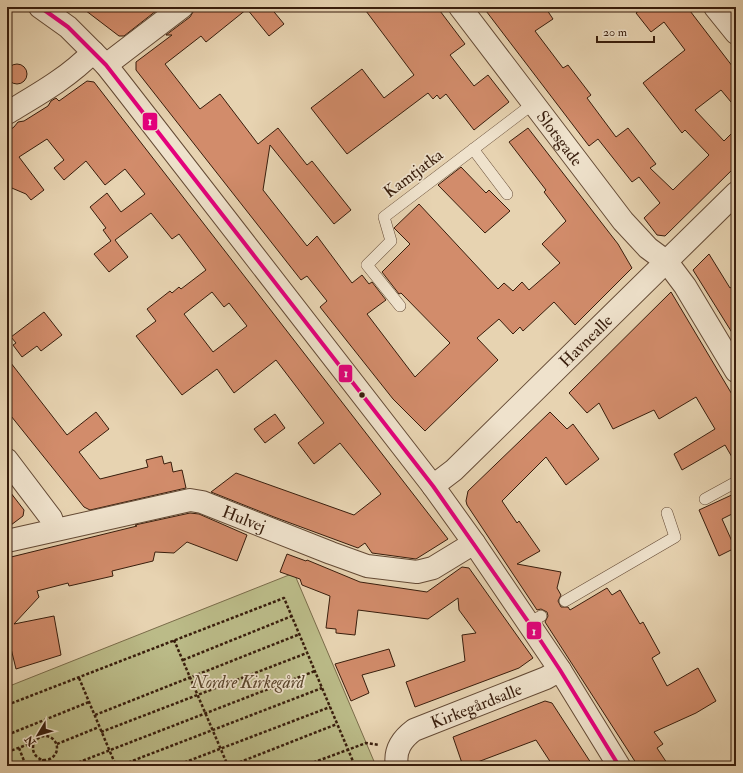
<svg xmlns="http://www.w3.org/2000/svg" width="743" height="773" viewBox="0 0 743 773" font-family="'IM FELL Double Pica',serif">
	<style>
		.green { fill: #bb8; stroke: #7a6c4a }
		.building { fill: #d28c6b; stroke: #381d0c; fill-rule: evenodd }
		.lines { fill: none; stroke-linecap: round; stroke-linejoin: round }
		.service-casing { stroke: #644a35; stroke-width: 12 }
		.minor-casing { stroke: #644a35; stroke-width: 24 }
		.tertiary-casing { stroke: #644a35; stroke-width: 24 }
		.path { stroke: #381d0c; stroke-width: 2.5; stroke-dasharray: 3 2; stroke-linecap: butt }
		.service { stroke: #efe2cc; stroke-width: 11 }
		.minor { stroke: #efe2cc; stroke-width: 22 }
		.tertiary { stroke: #efe2cc; stroke-width: 22 }
		.bus-1-casing { stroke: #efe2cc; stroke-width: 7 }
		.bus-1 { stroke: #e5007d; stroke-width: 4 }
		.bus-dot { fill: #381d0c; stroke: #efe2cc; stroke-width: 1.5 }
		.labels { text-anchor: middle; stroke-width: 3.5; stroke-linejoin: round; paint-order: stroke }
		.street-label { font-size: 17px; fill: #381d0c; stroke: #efe2cc }
		.park-label { font-size: 17px; font-style: italic; fill: #59442b; stroke: #efe2cc }
		.line-badge { stroke: #efe2cc; stroke-width: 1.5 }
		.badge-label { font-size: 11px; text-anchor: middle; font-weight: bold; fill: #fff }
	</style>
	<rect width="100%" height="100%" fill="#e7d3b1"/>
	<filter id="stains"><feTurbulence type="fractalNoise" baseFrequency=".005" numOctaves="4"/><feColorMatrix values="0 0 0 0 .2 0 0 0 0 .09 0 0 0 0 .02 0 0 0 .5 -.17"/></filter>
	<radialGradient id="worn" r=".72"><stop offset=".6" stop-color="#630" stop-opacity="0"/><stop offset="1" stop-color="#630" stop-opacity=".3"/></radialGradient>
	<!-- green -->
	<path class="green" d="M294,573l82,193h-369v-79z"/>
	<!-- building -->
	<path class="building" d="M81,7h80l-37,29h-5z
		M194,7h76l14,17 -15,12 -22,-27 -41,33 -5,-6 -36,28 35,45 20,-15 38,50 20,-16 29,37 5,-4 39,49 -17,14 -64,-79 -7,45 44,56 10,-10 35,47 10,-8 7,9 3,-2 14,18 -19,14 48,63 35,-34 -49,-50 -2,1 -17,-22 28,-28 -16,-16 25,-24 79,85 6,-6 9,8 9,-9 7,8 31,-27 -18,-19 24,-23 -22,-29 2,-2 -37,-48 19,-14 90,116 14,24 -57,57 -21,-23 -31,29 -3,-4 -7,7 -14,-15 -22,19 21,22 -73,71 -32,-32 -73,-92 7,-6 -20,-25 -6,4 -165,-210v-8l36,-27h-6l24,-18 3,-5z
		M363,7h74l28,37 -15,11 24,31 14,-11 21,27 -35,28 -28,-36 -6,5 -3,-4 -4,4 -5,-6 -81,61 -36,-46 51,-39 22,29 30,-23z
		M483,7h62l8,12 -18,12 28,37 5,-3 23,30 -4,3 29,39 12,-9 28,36 -6,4 23,22 36,-35 -24,-25 -3,3 -39,-50 42,-33 -21,-28 -13,10 -15,-19 8,-6h43l49,64v37l-15,-18 -26,20 29,31 12,-12v37l-71,70 -8,-1 -13,-17 16,-15 -21,-26 -7,5 -34,-43 -9,7z
		M7 74a10 10 0 1 1 20 0a10 10 0 1 1-20 0Z
		M87,81l7,1 354,457 -32,20 -44,-6 -7,-10 -7,5 -84,-31 -63,-25 25,-19 118,42 27,-21 -41,-51 -26,21 -16,-21 26,-20 -48,-63 -42,33 -17,-24 -35,26 -46,-59 20,-15 -9,-12 23,-18 2,2 7,-6 2,2 25,-19 -27,-36 -7,5 -21,-26 -36,27 13,17 -19,15 -15,-18 17,-13 -8,-11 3,-2 -16,-21 17,-14 14,19 24,-18 -20,-25 -20,16 -19,-24 -22,19 -10,-12 10,-8 -17,-21 -28,18 25,33 -13,10 -5,-6 -19,-8v-54l7,-5 4,-5 6,-1 24,-15 3,-5 5,-3 3,3zM212,292l12,15 5,-4 18,23 -34,26 -29,-38z
		M461,167l25,26 3,-3 21,21 -25,22 -47,-48z
		M709,254l21,34 6,-4v55l-43,-69z
		M671,292l65,109v63l-11,-19 -43,25 -8,-16 41,-25 -19,-32 -37,22 -5,-9 -41,19 -14,-26 -12,10 -18,-20z
		M44,312l18,23 -21,16 -4,-5 -15,11 -9,-12 3,-2 -5,-6z
		M7,358l60,77 29,-23 13,17 -30,23 21,27 48,-12 -2,-7 16,-4 2,8 7,-2 2,10 9,-2 4,18 -96,22 -6,-3 -77,-96z
		M550,412l17,17 6,-5 26,35 -33,26 -20,-28 -44,44 15,22 2,-2 21,30 -23,13 44,8 -4,16 4,7 -3,6 3,6h7l2,3 37,-22 5,7 8,-5 20,34 3,-2 17,31 -8,5 15,28 31,-18 18,33 -20,12 -42,19 9,12 -6,4 12,18h-31l-93,-144 3,-6 -1,-4 -6,-3 -4,1 -70,-105 -1,-4 2,-10z
		M275,414l10,14 -20,15 -11,-14z
		M7,488l17,22 -1,6 -16,12z
		M736,493v19l-14,7 13,29 -16,8 -20,-46z
		M190,513l9,1 48,21 -10,26 -50,-19 -13,11 -19,-1 -2,9 -41,10 1,5 -44,10 -1,-3 -31,8 2,6 -25,27 40,-8 7,39 -45,14 -9,-37v-74l130,-32 -2,-1z
		M287,554l19,7 1,-1 53,22 67,10 35,-25 7,1 64,90 -14,10 -104,39 -9,-25 59,-21 -3,-26 14,-2 -17,-23 -1,-12 -30,21 -70,-9 -3,25 -19,-2v-4l-10,-1 4,-32 -28,-11 -2,-6 -20,-7z
		M389,649l6,17 -33,9 7,18 -18,8 -16,-37z
		M545,701l7,2 41,63h-40l-17,-26 -69,26h-4l-10,-29z"/>
	<g class="lines">
		<defs>
			<path id="service" d="M473,149l34,45
				M400,306l-33,-41 24,-24 -7,-24 150,-114
				M705,499l31,-17
				M565,601l110,-64 -8,-24
				M529,623l12,-7"/>
			<g id="minor">
				<path id="s1" d="M460,7l163,214 25,27 19,14 18,24 51,85"/>
				<path d="M715,7l21,26"/>
				<path d="M106,65l76,-58"/>
				<path d="M7,113c30,-18 61,-35 86,-61"/>
				<path d="M7,460l44,58 4,11"/>
				<path id="s2" d="M7,541l183,-41 12,2 129,51 36,13 50,6 16,-4 41,-25"/>
				<path id="s3" d="M397,766c-3,-16 5,-27 17,-36l132,-52 14,-8 59,96"/>
			</g>
			<g id="tertiary">
				<path d="M40,7l28,20 38,38 15,19 312,402 41,57 86,127"/>
				<path id="s4" d="M433,486l21,-16 282,-277"/>
			</g>
		</defs>
		<!-- service casing -->
		<use href="#service" class="service-casing"/>
		<!-- minor casing -->
		<use href="#minor" class="minor-casing"/>
		<!-- tertiary casing -->
		<use href="#tertiary" class="tertiary-casing"/>
		<!-- path -->
		<path class="path" d="M174,640l54,126
			M183,660l109,-44
			M79,678l37,88
			M7,705l277,-107 71,168
			M95,715l205,-81
			M101,732l206,-79
			M7,735l82,-33
			M33 748a12 12 0 1 1 24 0a12 12 0 1 1-24 0Z
			M57,744l42,-17
			M19,748l7,18
			M7,752l28,-10
			M28,766l16,-6
			M69,766l246,-95
			M119,766l203,-78
			M175,766l155,-59
			M230,766l107,-42
			M304,766l62,-23 13,2"/>
		<!-- service -->
		<use href="#service" class="service"/>
		<!-- minor -->
		<use href="#minor" class="minor"/>
		<!-- tertiary -->
		<use href="#tertiary" class="tertiary"/>
		<defs>
			<path id="bus-1" d="M40,7l28,20 38,38 327,421 96,137 31,47 59,96"/>
		</defs>
		<!-- bus-1 casing -->
		<use href="#bus-1" class="bus-1-casing"/>
		<!-- bus-1 -->
		<use href="#bus-1" class="bus-1"/>
	</g>
	<!-- markers -->
	<circle class="bus-dot" cx="362" cy="395" r="3.5"/>
	<g class="labels">
		<!-- street labels -->
		<g class="street-label">
			<text dy="6" stroke="none"><textPath href="#s1" startOffset="165">Slotsgade</textPath></text>
			<text transform="translate(413 173) rotate(-37)" y="6">Kamtjatka</text>
			<text dy="6" stroke="none"><textPath href="#s4" startOffset="211">Havnealle</textPath></text>
			<text dy="6" stroke="none"><textPath href="#s2" startOffset="245">Hulvej</textPath></text>
			<text dy="6" stroke="none"><textPath href="#s3" startOffset="109">Kirkegårdsalle</textPath></text>
		</g>
		<!-- park labels -->
		<g class="park-label">
			<text x="248" y="688">Nordre Kirkegård</text>
		</g>
	</g>
	<g class="line-badge">
		<rect x="142" y="112" width="16" height="19" rx="4" fill="#e5007d"/>
		<rect x="338" y="364" width="15" height="19" rx="4" fill="#e5007d"/>
		<rect x="526" y="621" width="16" height="19" rx="4" fill="#e5007d"/>
	</g>
	<g class="badge-label">
		<text x="150" y="125">1</text>
		<text x="346" y="377">1</text>
		<text x="534" y="635">1</text>
	</g>
	<!-- margin -->
	<rect width="743" height="773" fill="none" stroke="#e7d3b1" stroke-width="24"/>
	<rect x="8" y="8" width="727" height="757" fill="none" stroke="#381d0c" stroke-width="2"/>
	<rect x="12" y="12" width="719" height="749" fill="none" stroke="#381d0c"/>
	<!-- north arrow -->
	<g transform="translate(38 735) rotate(232)" stroke="#efe2cc" stroke-width="3" paint-order="stroke">
	<path d="M0-3L7 15L0 10L-7 15Z" fill="#381d0c"/>
	<text y="-6" font-size="11" font-weight="bold" text-anchor="middle" fill="#381d0c">N</text>
	</g>
	<!-- scale -->
	<path d="M597 36v6h57v-6" fill="none" stroke="#381d0c" stroke-width="2"/>
	<text x="603" y="36" font-size="12" fill="#381d0c" stroke="#efe2cc" stroke-width="3" paint-order="stroke">20 m</text>
	<rect width="100%" height="100%" filter="url(#stains)"/>
	<rect width="100%" height="100%" fill="url(#worn)"/>
</svg>
